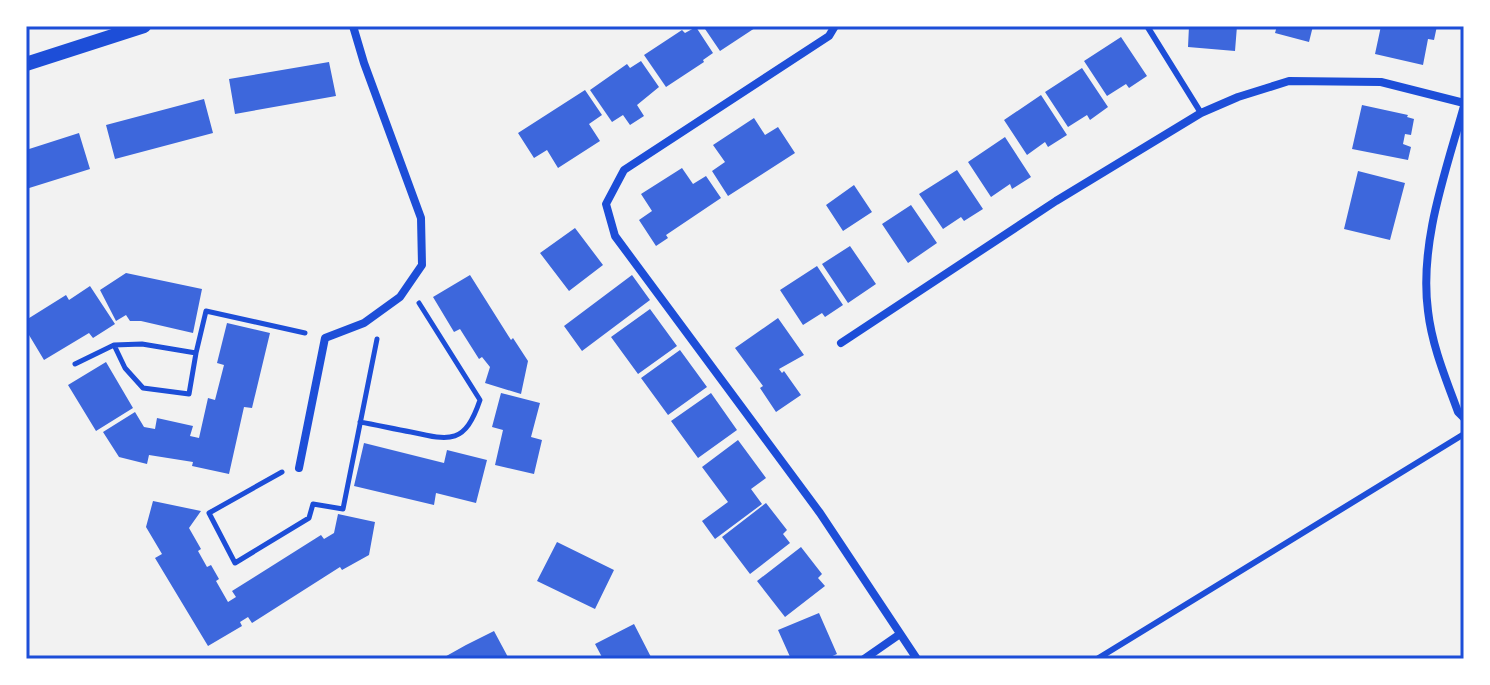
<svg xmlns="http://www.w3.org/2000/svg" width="1490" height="685" viewBox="0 0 1490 685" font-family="'Nunito Sans',sans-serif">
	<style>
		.building { fill: #3d67dc }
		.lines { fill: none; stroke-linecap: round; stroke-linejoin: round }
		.path { stroke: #1d4ed8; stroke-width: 5 }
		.service { stroke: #1d4ed8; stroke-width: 6 }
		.minor { stroke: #1d4ed8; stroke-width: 8 }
		.tertiary { stroke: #1d4ed8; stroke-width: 14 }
		.neatline { fill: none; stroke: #1d4ed8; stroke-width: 3 }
	</style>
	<rect width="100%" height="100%" fill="#f2f2f2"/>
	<!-- building -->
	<path class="building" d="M703,26h55l-38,25z
		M1189,26h48l-2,25 -47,-4z
		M1277,26h36l-4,16 -34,-9z
		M1381,26h56l-3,14 -6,-1 -5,26 -48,-11z
		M696,27l17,26 -10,7 1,2 -38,25 -22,-32 38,-25 3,3z
		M1121,37l26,39 -18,12 -3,-4 -19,12 -23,-35z
		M641,61l18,26 -22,18 7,11 -14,9 -7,-10 -11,7 -22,-32 37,-26 3,4z
		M329,62l7,34 -101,18 -6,-35z
		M1082,68l26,39 -18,13 -3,-5 -19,12 -23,-35z
		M585,90l17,25 -13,9 11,17 -42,27 -11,-18 -13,8 -16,-25z
		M1041,95l26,40 -19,12 -3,-5 -18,13 -23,-35z
		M204,99l9,34 -98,26 -9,-34z
		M1362,105l46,10 -1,2 7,2 -3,16 -6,-1 -2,10 8,3 -3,13 -56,-11z
		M754,118l11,17 13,-8 17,26 -67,43 -16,-25 13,-9 -12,-17z
		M79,133l11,36 -64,20v-39z
		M1005,137l26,40 -19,12 -2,-5 -19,13 -23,-35z
		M682,168l11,16 13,-8 15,22 -55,37 2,3 -12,8 -17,-26 13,-9 -11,-17z
		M957,170l26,39 -19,12 -3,-4 -18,12 -24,-35z
		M1358,171l47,12 -15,57 -46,-11z
		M854,185l18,27 -29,19 -17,-26z
		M911,205l26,38 -29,20 -26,-39z
		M575,228l28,37 -34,26 -29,-38z
		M850,246l26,38 -28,19 -26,-39z
		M817,266l26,39 -18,12 -3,-4 -19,12 -23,-35z
		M126,273l76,16 -9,44 -52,-12h-11l-4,-6 -10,6 -16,-31z
		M470,275l41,65 2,-2 15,23 -7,33 -36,-11 5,-16 -8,-10 -3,2 -19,-30 -6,3 -21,-35z
		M632,275l18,25 -68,51 -18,-25z
		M90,286l25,38 -22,14 -4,-5 -45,27 -18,-30v-10l40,-25 3,5z
		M650,309l27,37 -39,28 -27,-37z
		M778,318l26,37 -25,14 3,4 2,-2 17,24 -25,17 -16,-24 3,-2 -28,-38z
		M227,323l43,10 -18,75 -8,-1 -15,67 -37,-8 1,-4 -44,-7 -2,9 -28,-7 -16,-25 32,-20 9,15 11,2 2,-11 36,8 -3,10 9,2 9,-40 7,2 9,-35 -7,-2z
		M680,350l27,37 -39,28 -27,-37z
		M106,362l27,46 -37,23 -28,-46z
		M501,393l39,10 -9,34 11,3 -8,34 -39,-9 8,-35 -11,-3z
		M711,393l26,37 -39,28 -27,-37z
		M738,440l28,38 -15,11 11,15 -47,35 -13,-18 26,-19 -26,-35z
		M364,443l80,20 3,-13 40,10 -11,43 -40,-10 -2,12 -80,-19z
		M153,501l48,10 -12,17 12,21 -3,2 9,16 4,-2 8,14 -3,2 12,21 8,-5 -4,-6 89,-56 3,4 10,-6 4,-19 37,8 -6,33 -27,15 -2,-3 -88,56 -4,-6 -8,5 2,4 -34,20 -53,-88 7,-4 -16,-27z
		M766,503l21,27 -4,4 7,9 -40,31 -28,-37z
		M557,542l57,28 -19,39 -58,-28z
		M801,547l21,27 -4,4 7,8 -40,31 -28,-36z
		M819,613l18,41 -11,5h-35l-13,-29z
		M634,624l18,35h-49l-8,-15z
		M494,631l15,28h-68l25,-14z"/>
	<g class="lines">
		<!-- path -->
		<path class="path" d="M114,345l11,23 18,20 46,6 7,-41
			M75,364l39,-19 28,-1 54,9 10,-42 99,22
			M360,422c17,3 34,7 51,10 40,9 54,12 69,-32l-61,-97
			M282,472l-73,41 26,50 74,-45 4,-14 30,5 34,-170"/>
		<!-- service -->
		<path class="service" d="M1147,26l54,87
			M1097,659l367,-225"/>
		<!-- minor -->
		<path class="minor" d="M835,26l-6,10 -205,134 -18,34 9,32 205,277 97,146
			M1464,106c-18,65 -45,137 -36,205 4,35 18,68 30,101l6,6
			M841,343l215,-142 145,-88 37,-16 51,-16 92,1 83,21
			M299,468l26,-130 39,-15 36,-26 22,-32 -1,-47 -57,-155 -11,-37
			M864,659l36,-25"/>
		<!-- tertiary -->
		<path class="tertiary" d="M26,64l118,-38"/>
	</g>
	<!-- border -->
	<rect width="1490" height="685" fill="none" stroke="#ffffff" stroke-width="56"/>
	<rect x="28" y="28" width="1434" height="629" class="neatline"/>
</svg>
